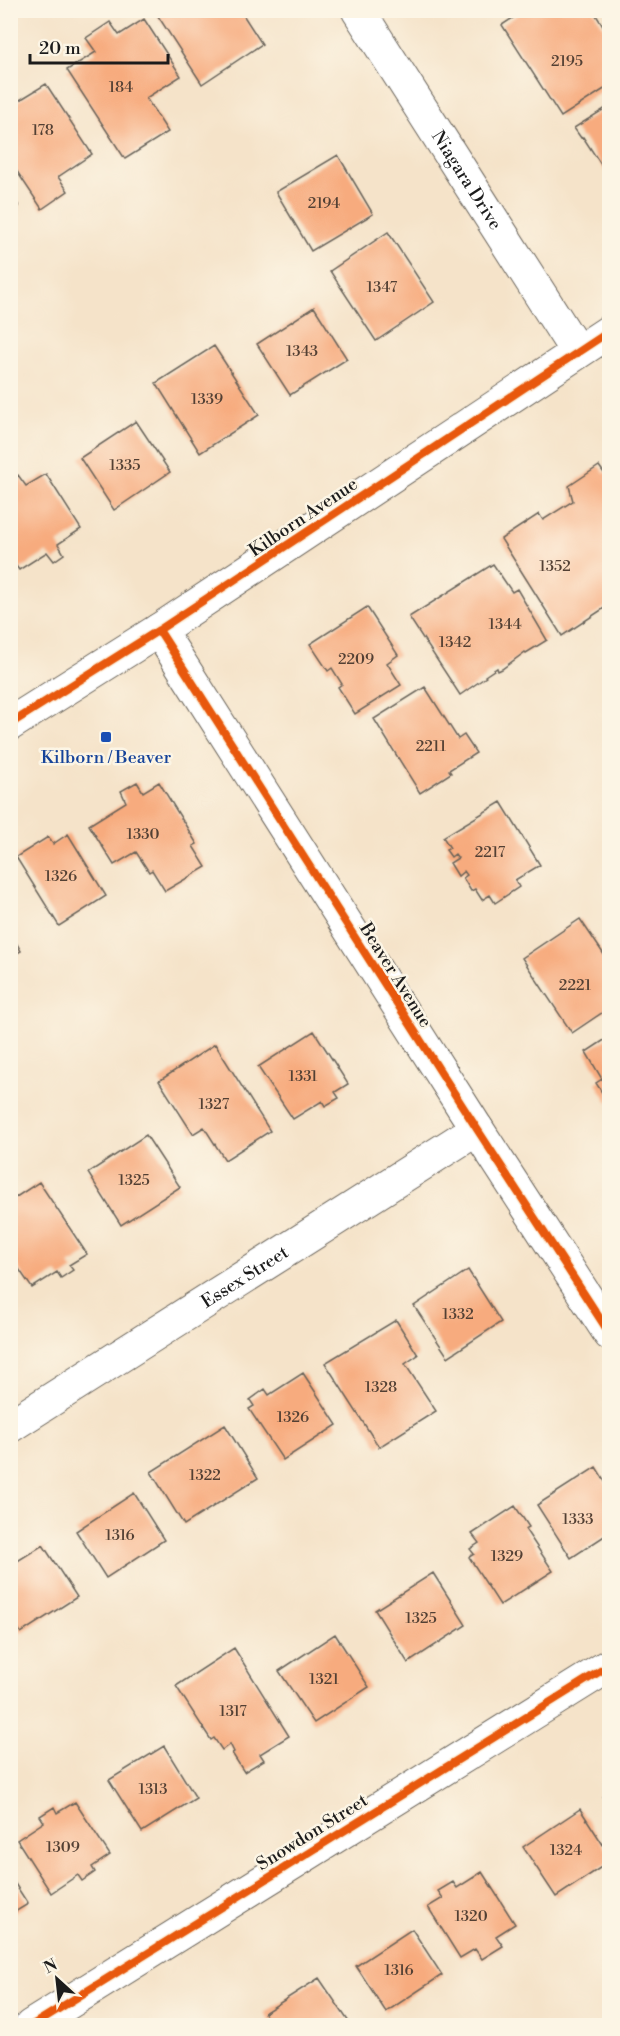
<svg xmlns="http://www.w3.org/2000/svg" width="620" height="2036" viewBox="0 0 620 2036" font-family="'Libre Bodoni',serif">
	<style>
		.building { fill: #f7ab7e }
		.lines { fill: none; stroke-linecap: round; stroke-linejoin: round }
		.minor-casing { stroke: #686259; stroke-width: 35 }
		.tertiary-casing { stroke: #686259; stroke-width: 35 }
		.minor { stroke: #fff; stroke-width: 33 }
		.tertiary { stroke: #fff; stroke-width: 33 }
		.cycleway-casing { stroke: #fcf5e5; stroke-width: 11 }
		.cycleway { stroke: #e8590c; stroke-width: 8 }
		.transit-dot { fill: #1a4fb4; stroke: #fcf5e5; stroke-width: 2 }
		.labels { text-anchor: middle; stroke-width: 5; stroke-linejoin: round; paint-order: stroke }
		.number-label { font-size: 15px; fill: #534034 }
		.street-label { font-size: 18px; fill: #1c1c1c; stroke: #fcf5e5 }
		.transit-label { font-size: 18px; fill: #164399; stroke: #fcf5e5 }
	</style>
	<rect width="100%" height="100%" fill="#fcf5e5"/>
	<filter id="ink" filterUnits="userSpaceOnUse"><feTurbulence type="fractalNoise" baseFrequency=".0167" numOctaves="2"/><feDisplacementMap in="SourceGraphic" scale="12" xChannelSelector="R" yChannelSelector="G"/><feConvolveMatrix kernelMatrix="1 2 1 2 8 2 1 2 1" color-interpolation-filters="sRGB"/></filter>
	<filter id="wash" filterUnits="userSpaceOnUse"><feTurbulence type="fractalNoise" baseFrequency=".008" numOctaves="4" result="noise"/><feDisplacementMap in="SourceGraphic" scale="24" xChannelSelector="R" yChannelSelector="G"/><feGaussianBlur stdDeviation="1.35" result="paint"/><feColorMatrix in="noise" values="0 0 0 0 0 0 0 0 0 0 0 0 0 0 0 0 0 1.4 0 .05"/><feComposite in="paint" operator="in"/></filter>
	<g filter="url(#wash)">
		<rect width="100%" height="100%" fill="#f5e3c9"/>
		<g id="blocks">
			<!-- building -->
			<path class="building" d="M160,10h80l22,34 -60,40 -46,-71z
				M525,10h68l16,26v50l-48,31 -59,-92z
				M144,19l37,57 -35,22 22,34 -43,27 -58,-89 29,-18 -10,-14 24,-16 9,13z
				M46,84l46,70 -34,23 10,14 -26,18 -32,-48v-55z
				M609,106v71l-26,-40 -2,1 -7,-10z
				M338,155l35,59 -62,37 -35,-59z
				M10,193l9,13 -9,6z
				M388,232l46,70 -58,39 -46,-70z
				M314,307l33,52 -57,36 -33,-51z
				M214,346l45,69 -59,38 -44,-70z
				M136,421l34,51 -56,38 -34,-52z
				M599,466l5,7 4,-2 1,2v132l-47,31 -61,-97 38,-25 4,6 30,-19 -4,-15z
				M46,474l35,55 -23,15 6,10 -10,7 -7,-9 -28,18 -9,-12v-78l8,-5 8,11z
				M493,564l19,28 5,-3 30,51 -21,13 -1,-1 -23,17 -4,2 -1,-3 -12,8 1,1 -26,18 -51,-78z
				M367,607l31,48 -11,8 14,22 -46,29 -17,-27 4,-3 -10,-16 -4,3 -18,-27z
				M425,687l33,52 6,-4 12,18 -27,17 2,3 -31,20 -46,-74z
				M137,782l6,10 16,-10 38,62 -4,2 13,21 -41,24 -13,-21 -3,2 -13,-20 -22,13 -25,-40 37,-23 -5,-11z
				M501,802l39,63 -25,15 4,7 -24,16 -5,-8 -8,5 -7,-11 -4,2 -8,-13 4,-3 -3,-4 -6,5 -8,-13 8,-5 -3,-4 -4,3 -5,-7 4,-2 -7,-11z
				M68,834l38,62 -47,30 -43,-69 32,-20 5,7z
				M580,919l29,43v46l-37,25 -50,-75z
				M10,932l11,19 -11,6z
				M314,1031l34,53 -13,8 4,6 -14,8 -3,-5 -29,18 -35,-52z
				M609,1037v64l-1,1 -12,-19 6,-4 -16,-27z
				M215,1044l55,87 -45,29 -21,-33 -11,7 -34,-53z
				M146,1135l34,52 -59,38 -33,-52z
				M39,1182l48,72 -18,11 4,5 -12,8 -4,-6 -25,16 -22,-32v-55z
				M468,1270l33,52 -53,35 -34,-51z
				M396,1320l22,35 -13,9 31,47 -57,36 -54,-84z
				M303,1373l34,52 -54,35 -34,-51 5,-3 -4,-6 15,-11 4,6z
				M225,1425l33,53 -74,47 -33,-53z
				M596,1467l13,21v45l-38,25 -34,-53z
				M134,1493l30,47 -58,38 -30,-47z
				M515,1506l14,21 -4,2 28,42 -53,34 -31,-48 5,-3 -4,-5 9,-6 -7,-9z
				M43,1545l34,52 -56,36 -11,-17v-59l2,-1 4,6z
				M433,1573l33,52 -58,38 -33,-53z
				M335,1634l34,53 -55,36 -35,-52z
				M234,1648l55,88 -29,18 4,6 -20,12 -12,-19 2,-1 -4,-8 -8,6 -8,-12 -3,2 -35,-54z
				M164,1746l32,52 -54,34 -33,-52z
				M609,1793v14l-6,-10z
				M75,1802l35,53 -18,12 3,5 -13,9 -4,-6 -27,18 -34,-53 27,-18 -4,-6 14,-9 3,6z
				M580,1809l29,45v8l-53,35 -33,-50z
				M482,1872l33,52 -19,12 7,10 -21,13 -7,-10 -15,9 -32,-51 15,-9 -5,-7 15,-9 4,6z
				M10,1876l18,28 -18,11z
				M412,1929l30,46 -56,37 -30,-46z
				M319,1978l32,47h-79l-8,-12z"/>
		</g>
	</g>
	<g filter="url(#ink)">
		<use href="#blocks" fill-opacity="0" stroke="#686259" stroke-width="1.5"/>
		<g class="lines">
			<defs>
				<g id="minor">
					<path id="s1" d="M358,10l219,342"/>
					<path d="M159,630l318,499 133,205"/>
					<path id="s2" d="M10,1426l467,-297"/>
					<path d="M31,2026l579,-361"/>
				</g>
				<path id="tertiary" d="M10,724l149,-94 451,-299"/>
			</defs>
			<!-- minor casing -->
			<use href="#minor" class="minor-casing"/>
			<!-- tertiary casing -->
			<use href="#tertiary" class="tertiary-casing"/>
			<!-- minor -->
			<use href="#minor" class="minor"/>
			<!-- tertiary -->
			<use href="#tertiary" class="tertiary"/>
			<defs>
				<path id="cycleway" d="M159,630l318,499 133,205
					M10,724l149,-94 451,-299
					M31,2026l579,-361"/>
			</defs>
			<!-- cycleway casing -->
			<use href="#cycleway" class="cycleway-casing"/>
			<!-- cycleway -->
			<use href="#cycleway" class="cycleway"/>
		</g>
	</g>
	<!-- markers -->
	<rect class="transit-dot" x="100" y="731" width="12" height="12" rx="3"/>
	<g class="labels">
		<!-- number labels -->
		<g class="number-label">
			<text x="567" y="66">2195</text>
			<text x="121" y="92">184</text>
			<text x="43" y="135">178</text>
			<text x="324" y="208">2194</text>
			<text x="382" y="292">1347</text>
			<text x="302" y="356">1343</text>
			<text x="207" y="404">1339</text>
			<text x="125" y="470">1335</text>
			<text x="555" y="571">1352</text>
			<text x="505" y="629">1344</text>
			<text x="455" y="647">1342</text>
			<text x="356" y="664">2209</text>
			<text x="431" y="751">2211</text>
			<text x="143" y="839">1330</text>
			<text x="490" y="857">2217</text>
			<text x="61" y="881">1326</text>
			<text x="575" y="990">2221</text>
			<text x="303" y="1081">1331</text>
			<text x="214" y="1109">1327</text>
			<text x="134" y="1185">1325</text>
			<text x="458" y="1319">1332</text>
			<text x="381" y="1392">1328</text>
			<text x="293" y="1422">1326</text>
			<text x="205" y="1480">1322</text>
			<text x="578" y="1524">1333</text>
			<text x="120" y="1540">1316</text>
			<text x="507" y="1561">1329</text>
			<text x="421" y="1623">1325</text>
			<text x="324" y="1684">1321</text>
			<text x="233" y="1716">1317</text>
			<text x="153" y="1794">1313</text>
			<text x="63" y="1852">1309</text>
			<text x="566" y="1855">1324</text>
			<text x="471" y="1921">1320</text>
			<text x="399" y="1975">1316</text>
		</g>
		<!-- street labels -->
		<g class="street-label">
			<text dy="6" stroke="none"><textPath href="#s1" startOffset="202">Niagara Drive</textPath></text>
			<text transform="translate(303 517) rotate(-34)" y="6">Kilborn Avenue</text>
			<text transform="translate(396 975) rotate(58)" y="6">Beaver Avenue</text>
			<text dy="6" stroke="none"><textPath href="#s2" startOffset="278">Essex Street</textPath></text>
			<text transform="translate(312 1832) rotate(-32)" y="6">Snowdon Street</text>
		</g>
		<!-- transit labels -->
		<g class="transit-label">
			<text x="106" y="763">Kilborn / Beaver</text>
		</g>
	</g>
	<!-- margin -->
	<rect width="620" height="2036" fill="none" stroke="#fcf5e5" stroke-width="36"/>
	<!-- north arrow -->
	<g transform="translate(57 1979) rotate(333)" stroke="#fcf5e5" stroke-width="4.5" paint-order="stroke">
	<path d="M0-4.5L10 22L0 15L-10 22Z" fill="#1c1c1c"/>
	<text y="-9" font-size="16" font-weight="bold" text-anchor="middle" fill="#1c1c1c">N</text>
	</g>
	<!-- scale -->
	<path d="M30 54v9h138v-9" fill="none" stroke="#1c1c1c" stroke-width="3"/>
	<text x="39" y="54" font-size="18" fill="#1c1c1c" stroke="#fcf5e5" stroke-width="4.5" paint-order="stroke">20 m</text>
</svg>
